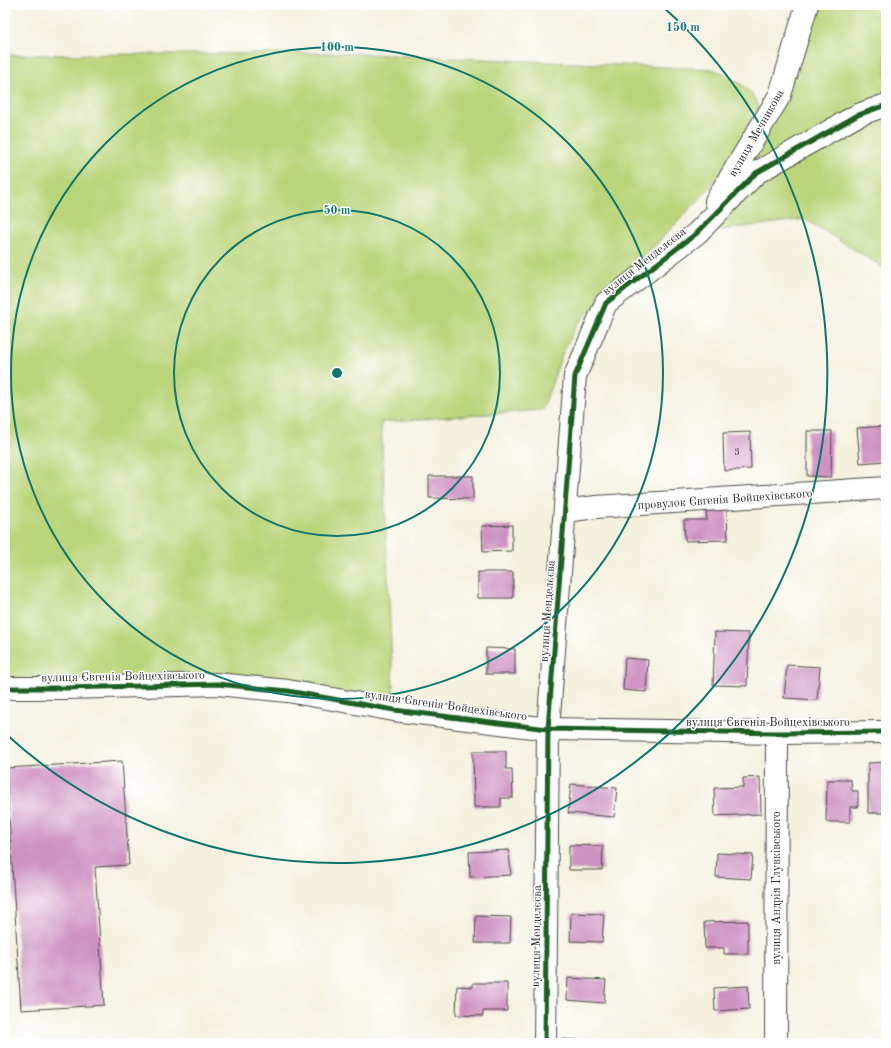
<svg xmlns="http://www.w3.org/2000/svg" width="891" height="1048" viewBox="0 0 891 1048" font-family="'Old Standard TT',serif">
	<style>
		.green { fill: #bad479; stroke: #728052 }
		.building { fill: #ce92c2 }
		.lines { fill: none; stroke-linecap: round; stroke-linejoin: round }
		.minor-casing { stroke: #494946; stroke-width: 24 }
		.minor { stroke: #fff; stroke-width: 22 }
		.cycleway-casing { stroke: #fff; stroke-width: 8 }
		.cycleway { stroke: #1b5e20; stroke-width: 5 }
		.ring { fill: none; stroke: #0f766e; stroke-width: 2 }
		.labels { text-anchor: middle; stroke-width: 3; stroke-linejoin: round; paint-order: stroke }
		.number-label { font-size: 10px; fill: #544551 }
		.street-label { font-size: 12px; fill: #2b2b2b; stroke: #fff }
		.centre { fill: #0f766e; stroke: #fff; stroke-width: 2 }
		.ring-label { font-size: 12px; text-anchor: middle; font-weight: bold; fill: #0f766e; stroke: #fff; stroke-width: 3; stroke-linejoin: round; paint-order: stroke }
	</style>
	<rect width="100%" height="100%" fill="#fff"/>
	<filter id="ink" filterUnits="userSpaceOnUse"><feTurbulence type="fractalNoise" baseFrequency=".025" numOctaves="2"/><feDisplacementMap in="SourceGraphic" scale="8" xChannelSelector="R" yChannelSelector="G"/><feConvolveMatrix kernelMatrix="1 2 1 2 8 2 1 2 1" color-interpolation-filters="sRGB"/></filter>
	<filter id="wash" filterUnits="userSpaceOnUse"><feTurbulence type="fractalNoise" baseFrequency=".012" numOctaves="4" result="noise"/><feDisplacementMap in="SourceGraphic" scale="16" xChannelSelector="R" yChannelSelector="G"/><feGaussianBlur stdDeviation="0.9" result="paint"/><feColorMatrix in="noise" values="0 0 0 0 0 0 0 0 0 0 0 0 0 0 0 0 0 1.4 0 .05"/><feComposite in="paint" operator="in"/></filter>
	<g filter="url(#wash)">
		<rect width="100%" height="100%" fill="#f4f1df"/>
		<!-- green -->
		<path class="green" d="M807,5h79v264l-81,-50 -108,14 83,-138z
			M342,53l370,16c16,7 34,15 43,30 2,4 3,9 4,13l-25,41 -28,39 -80,84 -49,48 -15,30 -11,32 -9,24 -161,12 13,288 -106,-19 -283,-3v-633z"/>
		<g id="blocks">
			<!-- building -->
			<path class="building" d="M886,426v35l-26,2 -3,-35z
				M807,431h25l-1,46 -24,-1z
				M750,432l1,37 -27,2 -1,-38z
				M429,476h44v23l-44,-1z
				M727,510l1,30 -43,1 -1,-21h23l-1,-9z
				M512,525v26l-29,1 -1,-26z
				M478,572h35v26h-35z
				M715,632l34,1 -2,53 -34,-1z
				M486,648l29,1v25h-29z
				M625,658l23,2 -2,32 -23,-2z
				M787,665l33,2 -3,33 -33,-2z
				M473,751h33v18h6l1,29h-12v9h-27z
				M122,761l7,104 -34,2 9,138 -83,5 -15,-242z
				M886,762v51h-18v-50z
				M760,777l1,37 -46,2 -1,-28 29,-1v-9z
				M827,780h24l1,11h6v16h-8v15h-24z
				M571,784l46,4 -3,29 -46,-4z
				M569,845l34,1 -1,24h-33z
				M509,850l2,25 -41,2 -1,-25z
				M717,853l36,2 -2,24 -35,-2z
				M571,913l33,1 -2,28 -32,-1z
				M476,916l35,1 -1,26h-35z
				M748,921v33h-24v-6h-19l-1,-26z
				M568,978l38,2 -2,23 -37,-3z
				M473,983h34v28h-24v5l-27,-1 1,-29 16,1z
				M748,986l1,23 -34,2 -1,-23z
				M561,1039l34,2v2h-34z"/>
		</g>
	</g>
	<g filter="url(#ink)">
		<use href="#blocks" fill-opacity="0" stroke="#494946" stroke-width="1"/>
		<g class="lines">
			<defs>
				<path id="minor" d="M716,201l64,-106 27,-90
					M565,511l31,-4 290,-19
					M5,688h60l152,-4 71,7 106,19 154,19 229,4 109,-1
					M545,1043l3,-314 27,-353 31,-73 91,-70 59,-60 102,-58 28,-10
					M776,1043l1,-310"/>
			</defs>
			<!-- minor casing -->
			<use href="#minor" class="minor-casing"/>
			<!-- minor -->
			<use href="#minor" class="minor"/>
			<defs>
				<path id="cycleway" d="M5,688h60l152,-4 71,7 106,19 154,19 229,4 109,-1
					M545,1043l3,-314 27,-353 31,-73 91,-70 59,-60 102,-58 28,-10"/>
			</defs>
			<!-- cycleway casing -->
			<use href="#cycleway" class="cycleway-casing"/>
			<!-- cycleway -->
			<use href="#cycleway" class="cycleway"/>
		</g>
	</g>
	<!-- distance rings -->
	<g class="ring">
		<circle cx="337" cy="373" r="163"/>
		<circle cx="337" cy="373" r="326"/>
		<path d="M662 6A490 490 0 1 1 6 734"/>
	</g>
	<g class="labels">
		<!-- number labels -->
		<g class="number-label">
			<text x="737" y="455">3</text>
		</g>
		<!-- street labels -->
		<g class="street-label">
			<text transform="translate(756 133) rotate(-60)" y="4">вулиця Мечникова</text>
			<text transform="translate(644 261) rotate(-38)" y="4">вулиця Менделєєва</text>
			<text transform="translate(725 499) rotate(-4)" y="4">провулок Євгенія Войцехівського</text>
			<text transform="translate(547 611) rotate(-86)" y="4">вулиця Менделєєва</text>
			<text transform="translate(123 676) rotate(-1)" y="4">вулиця Євгенія Войцехівського</text>
			<text transform="translate(446 705) rotate(8)" y="4">вулиця Євгенія Войцехівського</text>
			<text x="768" y="726">вулиця Євгенія Войцехівського</text>
			<text transform="translate(776 888) rotate(-90)" y="4">вулиця Андрія Глувківського</text>
			<text transform="translate(536 936) rotate(-89)" y="4">вулиця Менделєєва</text>
		</g>
	</g>
	<circle cx="337" cy="373" r="6" class="centre"/>
	<g class="ring-label">
		<text x="683" y="31">150 m</text>
		<text x="337" y="51">100 m</text>
		<text x="337" y="214">50 m</text>
	</g>
	<!-- margin -->
	<rect width="891" height="1048" fill="none" stroke="#fff" stroke-width="20"/>
</svg>
